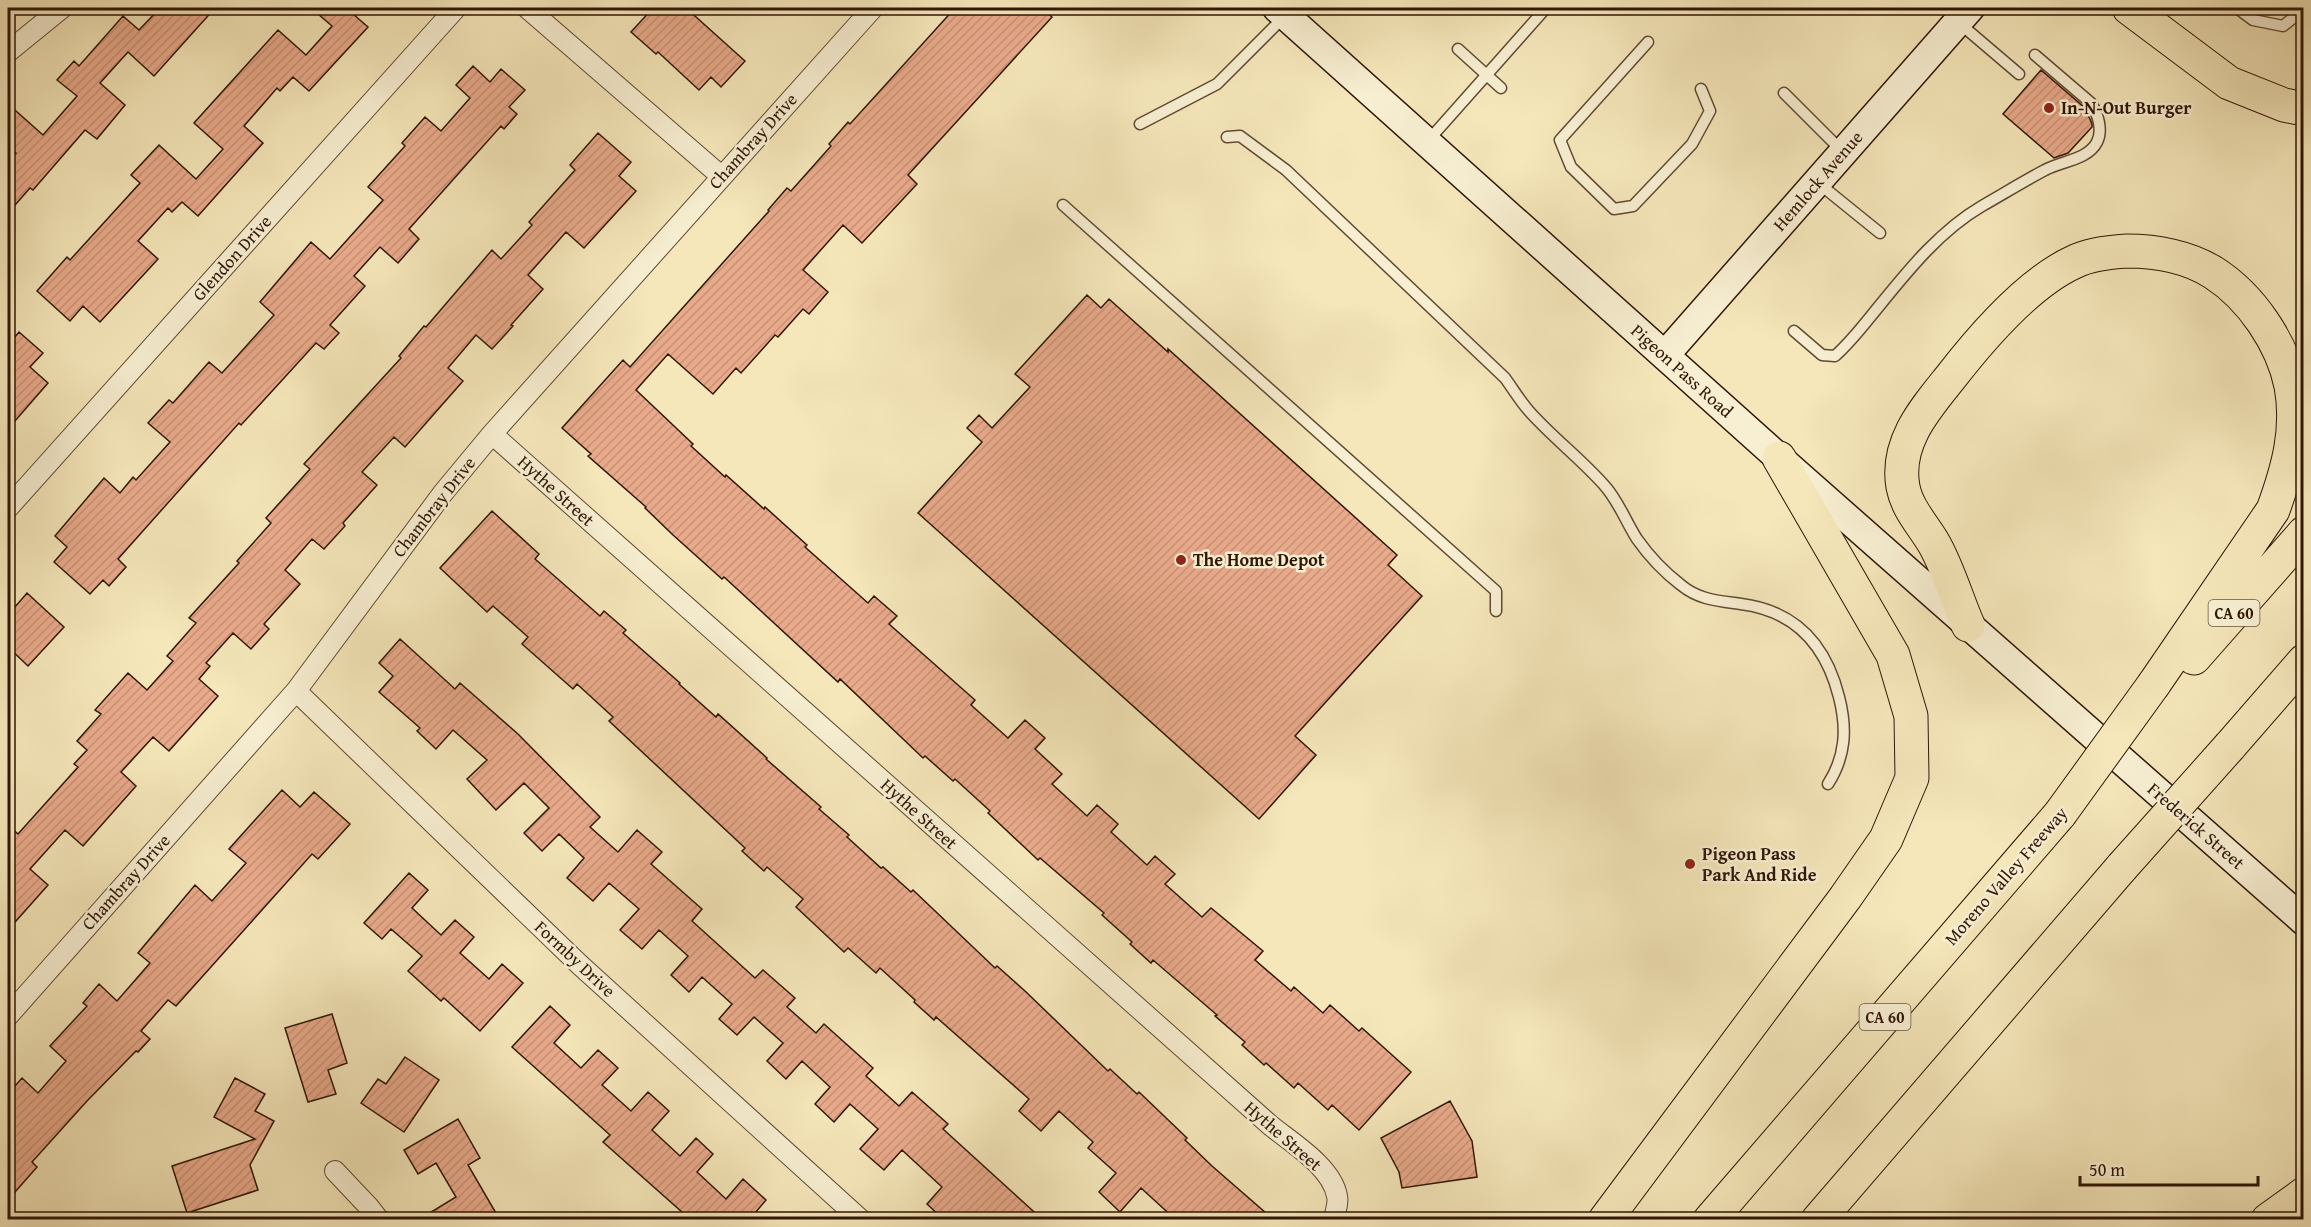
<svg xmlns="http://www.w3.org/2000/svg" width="2311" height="1227" viewBox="0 0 2311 1227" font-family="'Gentium Book Plus',serif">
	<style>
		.building { fill: url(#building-hatch); stroke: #2f1606; stroke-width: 1.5 }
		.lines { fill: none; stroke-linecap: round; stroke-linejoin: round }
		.service-casing { stroke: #604a33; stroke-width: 13 }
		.minor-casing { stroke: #604a33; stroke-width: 22 }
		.secondary-casing { stroke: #2f1606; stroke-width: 31 }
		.motorway-casing { stroke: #2f1606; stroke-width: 35 }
		.service { stroke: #f8efd2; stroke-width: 10 }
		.minor { stroke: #f8efd2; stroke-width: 20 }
		.secondary { stroke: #f8efd2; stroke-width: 28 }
		.motorway { stroke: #f5e7ba; stroke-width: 33 }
		.motorway-bridge-casing { stroke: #2f1606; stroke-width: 35; stroke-linecap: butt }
		.motorway-bridge { stroke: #f5e7ba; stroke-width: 33 }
		.poi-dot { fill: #8f2418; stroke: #f8efd2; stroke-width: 2 }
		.labels { text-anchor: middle; stroke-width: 5; stroke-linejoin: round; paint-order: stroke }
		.shield { fill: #f8efd2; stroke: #6b5743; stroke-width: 1.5 }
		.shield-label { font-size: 16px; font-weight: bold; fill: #2f1606 }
		.poi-label { font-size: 18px; font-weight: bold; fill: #2f1606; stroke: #f8efd2; text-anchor: start }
		.street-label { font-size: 18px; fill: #2f1606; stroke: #f8efd2 }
	</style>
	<defs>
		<pattern id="building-hatch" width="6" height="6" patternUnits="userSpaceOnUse" patternTransform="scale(1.5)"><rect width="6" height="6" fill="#e9aa8b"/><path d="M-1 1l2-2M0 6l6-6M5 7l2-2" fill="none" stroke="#c89276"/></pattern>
	</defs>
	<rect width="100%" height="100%" fill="#f5e7ba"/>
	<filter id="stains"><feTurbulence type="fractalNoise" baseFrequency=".00333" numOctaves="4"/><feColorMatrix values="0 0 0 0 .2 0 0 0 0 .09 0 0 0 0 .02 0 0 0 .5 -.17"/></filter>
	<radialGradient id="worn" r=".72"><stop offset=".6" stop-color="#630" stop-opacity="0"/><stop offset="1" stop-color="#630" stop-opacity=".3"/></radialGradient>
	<!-- building -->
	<path class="building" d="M160,8h55l-61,68 -26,-24 -28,31 25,22 -28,34 -12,-9 -52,60 -3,-2 -22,25v-51l8,-9 -8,-7v-42l35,31 34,-39 -20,-16 17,-19 5,5 44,-50 16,14z
		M311,8h35l22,19 -59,64 -16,-14 -13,14 -3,-3 -33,38 19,17 -65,73 -16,-14 -10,10 -4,-4 -30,33 20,18 -58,63 -17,-16 -13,15 -33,-30 30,-34 3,3 70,-77 -9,-8 28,-30 37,34 27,-30 -29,-26 84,-93 28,25 26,-29z
		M653,8h33l59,53 -24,26 -10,-10 -12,13 -41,-38 -2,2 -25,-22z
		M955,8h87l10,9 -144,158 9,9 -55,59 -19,-18 -40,45 25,22 -19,22 -6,-5 -25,28 -3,-2 -34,38 -5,-5 -23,26 -45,-40 -32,36 57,54 -2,2 34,31 1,-2 38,34 1,-2 42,38 -2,2 63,56 6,-7 23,20 -8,8 86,76 -4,5 37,33 17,-18 20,18 -10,11 27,25 -10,10 35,32 10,-11 21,19 -7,8 36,33 8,-9 20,18 -10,10 37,33 9,-9 52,43 -8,9 36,31 3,-4 29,26 7,-8 29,26 3,-3 49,44 -52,58 -27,-25 -4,5 -30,-27 -4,5 -28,-25 -2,2 -22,-20 3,-3 -30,-26 2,-1 -64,-55 -2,3 -21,-19 2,-2 -30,-27 2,-2 -64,-55 -2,2 -50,-47 2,-2 -35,-32 -2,2 -28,-25 -2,2 -83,-79 -2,3 -114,-105 -2,2 -49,-44 -28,-27 1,-1 -58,-51 3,-2 -29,-26 61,-68 7,7 139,-156 -1,-1 19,-22 4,3 40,-45 -2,-2 19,-22 2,2z
		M473,66l17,16 11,-13 24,21 -16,17 8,7 -13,15 -3,-3 -92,103 10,10 -21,24 -18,-16 -26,29 11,10 -35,39 9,8 -15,16 -8,-6 -75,82 -2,-2 -121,136 8,8 -17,19 -6,-6 -13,14 -36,-32 13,-15 -12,-11 49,-58 16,15 13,-16 3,3 34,-38 -22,-19 21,-23 4,3 36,-41 13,11 52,-58 -14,-13 51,-60 19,17 53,-59 -15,-13 37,-41 -3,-3 23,-26 16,14 29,-33 -14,-13z
		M2041,70l44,38 7,16v3l-24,26 -14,5 -51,-44z
		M598,133l33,29 -12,14 17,15 -52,57 -18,-16 -38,43 15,14 -32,36 2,1 -21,23 -16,-14 -28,33 15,13 -58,66 -11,-10 -32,35 15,13 -34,38 2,3 -21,23 -12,-10 -27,31 15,14 -36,40 5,5 -18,20 -18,-16 -27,30 4,3 -11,13 19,17 -49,55 -16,-14 -32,35 15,14 -53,60 -18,-16 -35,39 18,16 -40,45v-105l10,9 60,-67 -4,-3 13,-14 -10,-9 24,-27 -6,-4 33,-37 19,17 26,-29 -6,-5 29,-33 -7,-5 50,-55 -2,-2 34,-38 -5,-5 44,-49 -6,-5 97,-106 -2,-2 25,-30 2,1 66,-77 9,9 31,-34 -3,-3 46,-52 -5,-5z
		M1087,295l14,13 8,-9 59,53v-3l229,206 -9,10 34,31 -127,140 21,19 -57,64 -341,-306 64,-71 -15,-14 12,-13 13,13 38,-41 -15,-13z
		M19,332l24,21 -13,14 18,16 -40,46v-84z
		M492,511l47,43 -4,5 65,57 4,-5 22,19 -3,3 57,50 -1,1 37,33 2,-3 49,44 -1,1 55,48 -2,2 30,26 -2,2 34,31 2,-1 28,25 2,-2 82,78 2,-2 28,25 83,80 2,-2 27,25 2,-2 48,46 -2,2 27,26 62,54h-98l-35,-32 -21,24 -21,-20 17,-19 -28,-25 5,-6 -34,-31 -18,20 -22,-20 10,-12 -93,-82 -2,3 -20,-18 1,-2 -35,-32 -4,5 -28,-25 -4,4 -48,-45 7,-8 -36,-32 -3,4 -22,-20 3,-3 -136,-127 4,-4 -36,-33 -4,5 -51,-45 6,-7 -35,-31 -6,6 -47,-44z
		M27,593l37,34 -36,39 -20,-19v-32z
		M400,639l55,50 5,-6 58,51 82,83 -10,10 28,25 19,-22 25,22 -11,12 51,45 -10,12 63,57 8,-8 32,28 -8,9 29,26 8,-9 49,44 -7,8 33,30 13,-14 36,32 -5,5 100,91h-99l-17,-16 15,-17 -40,-37 -18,20 -24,-21 18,-20 -28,-25 -16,18 -19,-18 15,-17 -28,-26 -16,18 -19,-18 16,-18 -29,-26 -17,18 -18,-16 13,-15 -30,-27 -13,15 -18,-17 17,-19 -29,-26 -17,19 -22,-19 19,-21 -30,-26 -16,18 -26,-23 17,-20 -25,-24 -17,17 -18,-18 25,-25 -25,-25 -28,27 -29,-31 20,-19 -34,-30 -17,19 -19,-18 3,-3 -41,-36 14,-16 -14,-13z
		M282,790l18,17 14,-15 36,32 -32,35 -6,-5 -136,152 -8,-6 -27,31 9,8 -12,13 -2,-1 -49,50 -55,61 5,5 -29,33v-106l14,-16 16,15 28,-32 -16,-15 37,-40 -4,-3 16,-19 18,17 33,-38 -12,-10 57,-68 17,16 34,-38 -17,-14z
		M409,873l19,17 -16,18 29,27 14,-15 19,17 -14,16 29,26 13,-15 21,19 -43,48 -36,-33 -3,3 -33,-30 14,-15 -31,-27 -9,10 -18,-16z
		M550,1006l20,19 -16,18 27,25 17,-18 20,18 -16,17 29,26 17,-19 21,19 -17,19 28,26 16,-18 17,16 -16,18 29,27 17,-20 23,21 -17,20h-58l-88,-78 7,-7 -98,-88z
		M332,1014l15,49 -19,7 8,24 -28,8 -23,-74z
		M405,1057l34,23 -35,52 -43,-29 17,-24 8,5z
		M235,1078l30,16 -10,17 19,10 -24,44 8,25 -71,23 -15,-47 83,-27 -41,-22z
		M1450,1101l22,40 5,36 -75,11 -3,-16 -18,-34z
		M458,1119l22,39 -12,7 32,55h-82l38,-23 -20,-34 -18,11 -14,-24z"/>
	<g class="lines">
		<defs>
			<path id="service" d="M2237,8l16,12 30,6 10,-8
				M1958,22l61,52
				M1648,42l-88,98 11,27 43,42 19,-3 59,-62 18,-33 -9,-22
				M1458,49l43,39
				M1784,93l59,59
				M1140,124l77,-40 68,-68
				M1227,137l13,-1 46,34 219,208c8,11 15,23 24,33 23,26 52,48 75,74 14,15 22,37 33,54 12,17 27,33 44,46 18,15 38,16 60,19 55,7 85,41 98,93 8,31 7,59 -11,87
				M1427,142l119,-134
				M1817,182l63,51
				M1063,205l433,386v20
				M1794,331l28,24 13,1c17,-15 31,-34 45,-51 30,-37 61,-75 102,-99 21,-12 42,-25 63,-36 16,-9 43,-10 52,-28 6,-12 1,-28 -6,-39l-56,-48"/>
			<path id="minor" d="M527,8l194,168
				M8,52l54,-44
				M492,434l778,691c22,18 62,42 67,71 2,7 -2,16 -3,24
				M8,508l448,-500
				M296,691l284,274 281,255
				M8,1016l288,-325 147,-198 49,-59 381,-426
				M335,1171l34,36 10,13"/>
			<path id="secondary" d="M1277,8l502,450 525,463
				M1665,355l305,-347"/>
			<path id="motorway" d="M2129,8l100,75 55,22 20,4
				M1968,625c-11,-25 -21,-60 -35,-83 -11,-18 -26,-34 -30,-55 -8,-44 22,-78 47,-109 31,-40 78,-95 124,-116 16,-8 36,-10 53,-11 29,0 62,6 87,22 37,24 68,69 77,113 8,44 -3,83 -18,124l-119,174
				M2194,658l110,-125
				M2230,746l74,-85
				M1605,1220l240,-322 41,-59 26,-61 -1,-62 -18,-61 -114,-197
				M1710,1220l350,-406
				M1818,1220l304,-353
				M2268,1220l36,-26"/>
		</defs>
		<!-- service casing -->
		<use href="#service" class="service-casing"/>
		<!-- minor casing -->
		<use href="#minor" class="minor-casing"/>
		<!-- secondary casing -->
		<use href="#secondary" class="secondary-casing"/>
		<!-- motorway casing -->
		<use href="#motorway" class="motorway-casing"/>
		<!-- service -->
		<use href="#service" class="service"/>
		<!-- minor -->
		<use href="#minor" class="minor"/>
		<!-- secondary -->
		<use href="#secondary" class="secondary"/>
		<!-- motorway -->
		<use href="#motorway" class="motorway"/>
		<defs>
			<path id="motorway-bridge" d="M2060,814l94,-130
				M2122,867l108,-121"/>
		</defs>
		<!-- motorway-bridge casing -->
		<use href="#motorway-bridge" class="motorway-bridge-casing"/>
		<!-- motorway-bridge -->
		<use href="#motorway-bridge" class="motorway-bridge"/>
	</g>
	<!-- markers -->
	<g class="poi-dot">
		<circle cx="2049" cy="108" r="6"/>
		<circle cx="1181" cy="560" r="6"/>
		<circle cx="1690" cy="864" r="6"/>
	</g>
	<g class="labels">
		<!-- shield labels -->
		<g class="shield">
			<rect x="2208.5" y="600" width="51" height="26" rx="4.5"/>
			<rect x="1859.5" y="1004" width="51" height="26" rx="4.5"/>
		</g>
		<g class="shield-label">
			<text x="2234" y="619">CA 60</text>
			<text x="1885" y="1023">CA 60</text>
		</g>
		<!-- poi labels -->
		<g class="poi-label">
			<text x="2061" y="114">In-N-Out Burger</text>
			<text x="1193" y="566">The Home Depot</text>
			<text x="1702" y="860">Pigeon Pass<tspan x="1702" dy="21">Park And Ride</tspan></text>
		</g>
		<!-- street labels -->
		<g class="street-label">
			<text transform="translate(753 141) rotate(-48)" y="6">Chambray Drive</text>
			<text transform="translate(1818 181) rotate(-49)" y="6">Hemlock Avenue</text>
			<text transform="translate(232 258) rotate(-48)" y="6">Glendon Drive</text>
			<text transform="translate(1682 371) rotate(42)" y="6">Pigeon Pass Road</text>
			<text transform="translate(556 491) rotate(42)" y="6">Hythe Street</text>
			<text transform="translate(434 507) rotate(-52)" y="6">Chambray Drive</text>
			<text transform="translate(919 814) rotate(42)" y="6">Hythe Street</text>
			<text transform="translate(2196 826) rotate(41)" y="6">Frederick Street</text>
			<text transform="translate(2006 876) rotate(-49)" y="6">Moreno Valley Freeway</text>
			<text transform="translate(126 882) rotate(-48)" y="6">Chambray Drive</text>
			<text transform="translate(575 959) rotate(43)" y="6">Formby Drive</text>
			<text transform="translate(1283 1136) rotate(41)" y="6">Hythe Street</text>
		</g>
	</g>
	<!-- margin -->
	<rect width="2311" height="1227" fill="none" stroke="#f5e7ba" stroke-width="30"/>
	<rect x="9" y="9" width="2293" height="1209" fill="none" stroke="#2f1606" stroke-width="3"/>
	<rect x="15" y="15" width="2281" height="1197" fill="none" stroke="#2f1606" stroke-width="1.5"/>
	<!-- scale -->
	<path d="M2080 1176v9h178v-9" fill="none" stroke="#2f1606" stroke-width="3"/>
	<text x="2089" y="1176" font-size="18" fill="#2f1606" stroke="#f8efd2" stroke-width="4.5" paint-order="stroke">50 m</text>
	<rect width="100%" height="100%" filter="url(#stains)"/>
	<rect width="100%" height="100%" fill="url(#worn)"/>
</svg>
